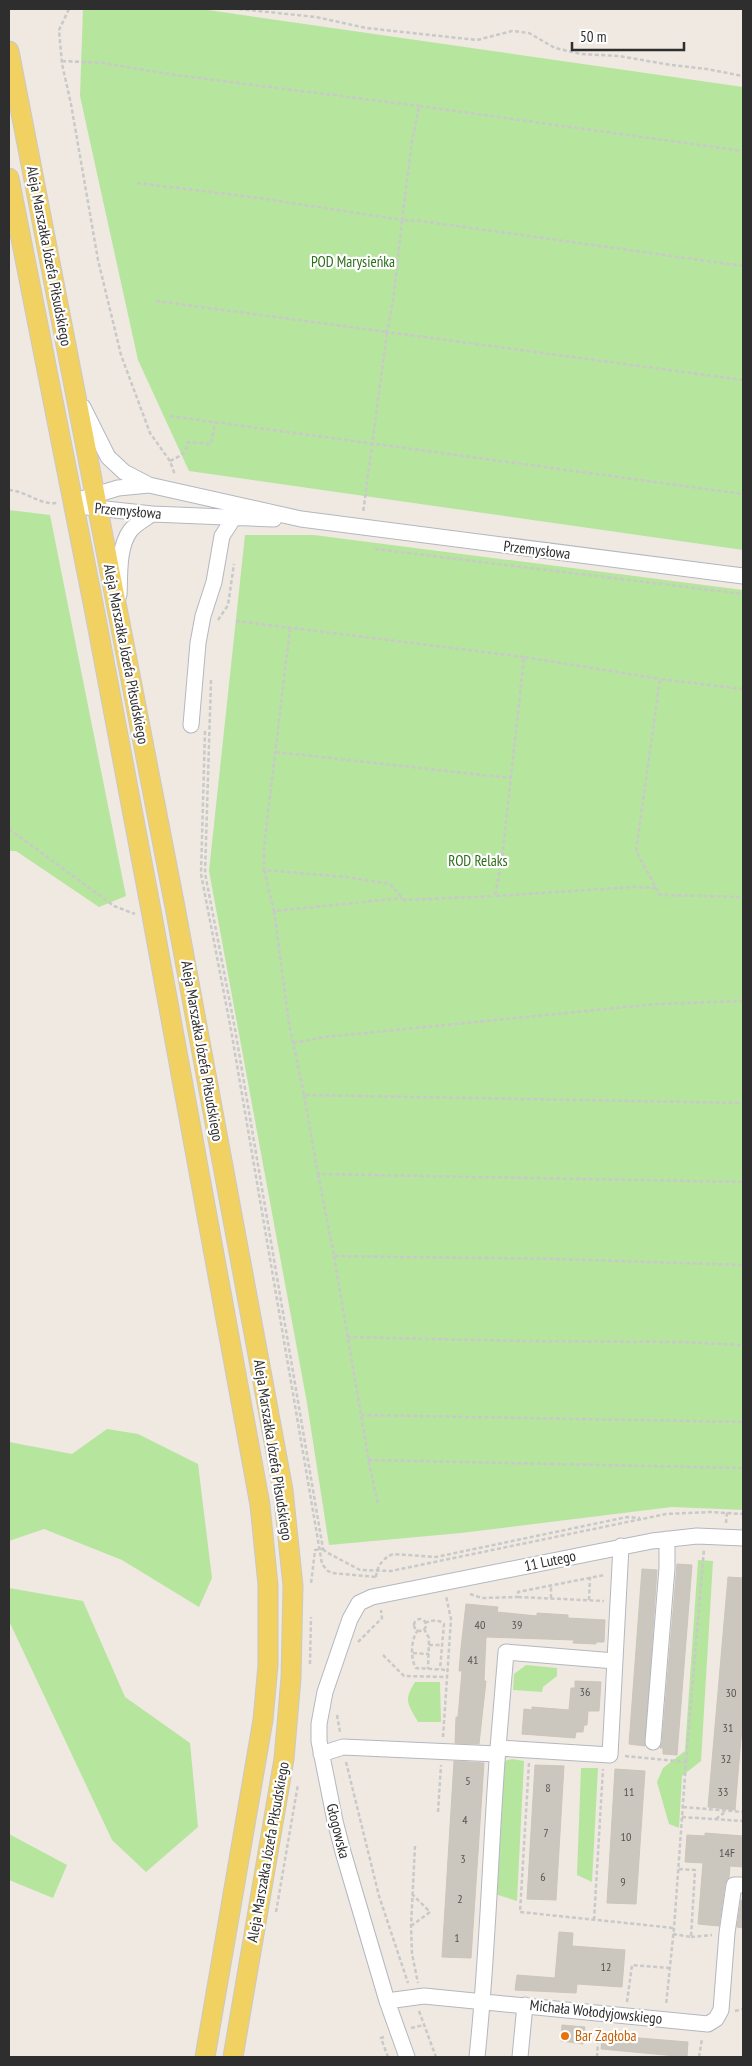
<svg xmlns="http://www.w3.org/2000/svg" width="752" height="2066" viewBox="0 0 752 2066" font-family="'PT Sans Narrow',sans-serif">
	<style>
		.green { fill: #b6e59e }
		.building { fill: #cbc7bf; stroke: #cbc5ba }
		.lines { fill: none; stroke-linecap: round; stroke-linejoin: round }
		.minor-casing { stroke: #b4b7c1; stroke-width: 17 }
		.major-casing { stroke: #c9c9c9; stroke-width: 21 }
		.path { stroke: #c9c9c9; stroke-width: 2.5; stroke-dasharray: 4 2.5; stroke-linecap: butt }
		.minor { stroke: #fff; stroke-width: 15 }
		.major { stroke: #f2d163; stroke-width: 19 }
		.food-dot { fill: #e8710a; stroke: #fff; stroke-width: 2 }
		.labels { text-anchor: middle; stroke-width: 4.5; stroke-linejoin: round; paint-order: stroke }
		.number-label { font-size: 12px; fill: #555452 }
		.street-label { font-size: 15px; fill: #2e2e2e; stroke: #fff }
		.park-label { font-size: 15px; fill: #2c6e1b; stroke: #fff }
		.food-label { font-size: 15px; fill: #c56008; stroke: #fff; text-anchor: start }
	</style>
	<rect width="100%" height="100%" fill="#efe9e1"/>
	<!-- green -->
	<path class="green" d="M83,9h118l542,78v463l-554,-79 -51,-111 -58,-264z
		M9,510l41,5 76,381 -27,11 -83,-56h-7z
		M245,535h69l429,55v920l-71,-3 -211,26 -132,12 -22,-142 -98,-532z
		M107,1429l31,5 60,30 14,114 -13,29 -77,-47 -78,-31 -35,12v-99l63,12z
		M698,1560l15,1 -12,200 -19,15 -3,52 -10,-4 -12,-42 6,-14 22,-17z
		M9,1588l74,13 42,96 65,46 8,84 -52,45 -34,-32 -103,-219z
		M526,1665l31,3v8l-14,11 -1,5 -29,-2 1,-16z
		M415,1682h25l1,40h-23c-10,-18 -15,-21 -3,-40z
		M512,1759l12,2 -7,140 -22,-7 9,-133z
		M581,1768h17l-6,114 -15,-7z
		M9,1834l58,31 -14,33 -44,-18z"/>
	<!-- building -->
	<path class="building" d="M677,1564l15,1 -15,190 -14,-1v-6h-3l2,-5z
		M642,1569l15,1 -12,176 -16,-2z
		M728,1577l15,1v137l-8,95 -27,-3z
		M466,1604l32,3 -1,5 40,4v-3l31,2v3l37,2 -1,22h-8v2l-23,-1 1,-3 -88,-3 -2,44h2l-7,63 -24,-1 1,-26h2l4,-46h-3l2,-23z
		M575,1681l26,1 -2,29h-11l-1,14h-3l-1,7h-7l-1,6 -53,-4 2,-25 8,1v-3l37,3 2,-22h4z
		M454,1761l30,2 -13,195 -29,-1z
		M535,1765l29,1 -8,134 -29,-1z
		M615,1769l30,2 -9,133 -29,-1z
		M705,1833l38,3v31l-13,-1 -1,12 -4,6 -6,42 -21,-2 5,-61 -18,-1 2,-27 18,1z
		M741,1900h2v28l-6,-1z
		M559,1932l14,1 -1,13 53,4 -3,37 -45,-3 -1,9 -61,-3 2,-15 38,3z
		M562,2025l23,2 -2,17 -22,-3z
		M602,2035l86,7 -1,15 -86,-8z"/>
	<g class="lines">
		<defs>
			<path id="minor" d="M83,407l25,50 16,15 23,12
				M72,502l46,-14 31,-3 152,34 442,57
				M87,507l65,7 122,5
				M119,595c1,-20 -1,-47 11,-64 5,-7 15,-12 22,-17
				M191,725l7,-82 5,-27 11,-34 8,-46 11,-17 2,-8
				M653,1742l14,-174v-29
				M498,1748l8,-96 109,9
				M321,1754l22,-7 154,7
				M387,2001l37,-5 284,28 8,-5 5,-9 6,-77 7,-48h9
				M407,2057l-20,-56 -44,-149 -8,-31 -16,-80v-17l6,-32 25,-73 9,-16 13,-6 280,-56 45,-5 46,2
				M477,2057c11,-102 13,-206 21,-309l112,7 11,-209
				M520,2057l5,-52"/>
			<path id="major" d="M9,51l166,856 108,583 10,96 -2,92 -7,81 -51,298
				M9,178l86,435 56,297 109,595 8,80v80l-5,55 -58,337"/>
		</defs>
		<!-- minor casing -->
		<use href="#minor" class="minor-casing"/>
		<!-- major casing -->
		<use href="#major" class="major-casing"/>
		<!-- path -->
		<path class="path" d="M69,9l-10,21 3,34 9,40 27,156 23,95 29,78 20,28 5,14
			M239,9l77,8 50,11 111,12 35,-9 17,2 26,15 26,6 38,2 52,9 36,4 36,7
			M62,61l41,2 72,12 244,31
			M137,183l122,15 143,22 10,-78 7,-36 324,45
			M743,266l-322,-45 -19,-1 -8,74 -7,38 356,48
			M156,301l231,31 -24,181
			M170,416l573,78
			M170,461c10,-5 16,-7 18,-19l23,2 4,-22
			M9,490c17,1 30,15 48,13
			M375,549l368,45
			M218,620l10,-15 6,-41
			M236,621l288,36
			M290,628l-26,219v23l82,7 44,7 14,16 90,-4
			M211,680l-6,193 30,156 88,520 -8,1 -4,34
			M743,689l-83,-10 -24,172 24,44 83,2
			M205,731l-4,143 30,156 91,534 6,7 4,2 44,4
			M276,752l234,26
			M9,829l105,77 21,8
			M264,870l10,41 128,-13
			M656,888l-22,-1 -139,9 7,-37 22,-202 136,22
			M274,911l15,112 15,72 439,8
			M293,1043l32,-6 331,-33 87,-3
			M304,1095l14,79 425,8
			M318,1174l16,82 223,3 186,6
			M334,1256l36,212 8,37
			M347,1337l174,4 160,1 62,3
			M361,1415l382,7
			M368,1460l375,8
			M726,1523l1,-11
			M323,1549l3,3 34,18 31,1 275,-57 44,-2 33,2
			M376,1577c1,-11 7,-19 17,-23l43,3 191,-40 13,1
			M470,1594l12,4 36,-1v-5l86,-17
			M518,1597l86,4
			M551,1598v-13
			M589,1600l1,-23
			M414 1625a6 6 0 1 1 12 0a6 6 0 1 1-12 0Z
			M425,1623c7,-3 13,-4 19,1l-4,45
			M424,1629l5,9 -1,31
			M418,1630c-7,8 -8,29 -2,38l31,2
			M358,1642l24,-24 -1,-8
			M429,1645h14
			M413,1653l16,1
			M383,1655l21,21 43,1
			M310,1664l1,-47
			M337,1715l3,17
			M443,1737l8,-118 -5,-23
			M625,1756l61,6 -12,166 -8,77
			M346,1762l33,134 29,87
			M686,1762l18,-213
			M529,1763l-9,149 154,16
			M683,1807l60,5
			M438,1812l3,-47
			M682,1817l61,4
			M716,1819l9,-7
			M415,1846l-4,80 1,28 6,29
			M276,1912l22,-128
			M594,1920l9,-151
			M411,1926l19,-14 -18,-18
			M673,1934l18,3 4,-67 -17,-1
			M691,1937l21,-2
			M627,2002l5,-37 38,3
			M419,2011l17,46
			M735,2011l8,-2
			M411,2028l13,-3
			M384,2037l-3,1 7,19
			M597,2057l2,-31
			M699,2057l3,-18"/>
		<!-- minor -->
		<use href="#minor" class="minor"/>
		<!-- major -->
		<use href="#major" class="major"/>
	</g>
	<!-- markers -->
	<circle class="food-dot" cx="565" cy="2036" r="5"/>
	<g class="labels">
		<!-- number labels -->
		<g class="number-label">
			<text x="480" y="1629">40</text>
			<text x="517" y="1629">39</text>
			<text x="473" y="1664">41</text>
			<text x="585" y="1696">36</text>
			<text x="731" y="1697">30</text>
			<text x="728" y="1732">31</text>
			<text x="726" y="1763">32</text>
			<text x="468" y="1785">5</text>
			<text x="548" y="1792">8</text>
			<text x="629" y="1796">11</text>
			<text x="723" y="1796">33</text>
			<text x="465" y="1824">4</text>
			<text x="546" y="1837">7</text>
			<text x="626" y="1841">10</text>
			<text x="727" y="1857">14F</text>
			<text x="463" y="1863">3</text>
			<text x="543" y="1881">6</text>
			<text x="623" y="1886">9</text>
			<text x="460" y="1903">2</text>
			<text x="457" y="1942">1</text>
			<text x="606" y="1971">12</text>
		</g>
		<!-- street labels -->
		<g class="street-label">
			<text transform="translate(49 256) rotate(79)" y="5">Aleja Marszałka Józefa Piłsudskiego</text>
			<text transform="translate(128 511) rotate(5)" y="5">Przemysłowa</text>
			<text transform="translate(537 550) rotate(7)" y="5">Przemysłowa</text>
			<text transform="translate(126 654) rotate(79)" y="5">Aleja Marszałka Józefa Piłsudskiego</text>
			<text transform="translate(202 1051) rotate(80)" y="5">Aleja Marszałka Józefa Piłsudskiego</text>
			<text transform="translate(273 1450) rotate(81)" y="5">Aleja Marszałka Józefa Piłsudskiego</text>
			<text transform="translate(550 1561) rotate(-12)" y="5">11 Lutego</text>
			<text transform="translate(338 1831) rotate(76)" y="5">Głogowska</text>
			<text transform="translate(268 1852) rotate(-80)" y="5">Aleja Marszałka Józefa Piłsudskiego</text>
			<text transform="translate(596 2012) rotate(6)" y="5">Michała Wołodyjowskiego</text>
		</g>
		<!-- park labels -->
		<g class="park-label">
			<text x="353" y="267">POD Marysieńka</text>
			<text x="478" y="866">ROD Relaks</text>
		</g>
		<!-- food labels -->
		<g class="food-label">
			<text x="575" y="2041">Bar Zagłoba</text>
		</g>
	</g>
	<!-- border -->
	<rect width="752" height="2066" fill="none" stroke="#2e2e2e" stroke-width="20"/>
	<!-- scale -->
	<path d="M572 42v8h112v-8" fill="none" stroke="#2e2e2e" stroke-width="2.5"/>
	<text x="580" y="42" font-size="15" fill="#2e2e2e" stroke="#ffffff" stroke-width="4" paint-order="stroke">50 m</text>
</svg>
